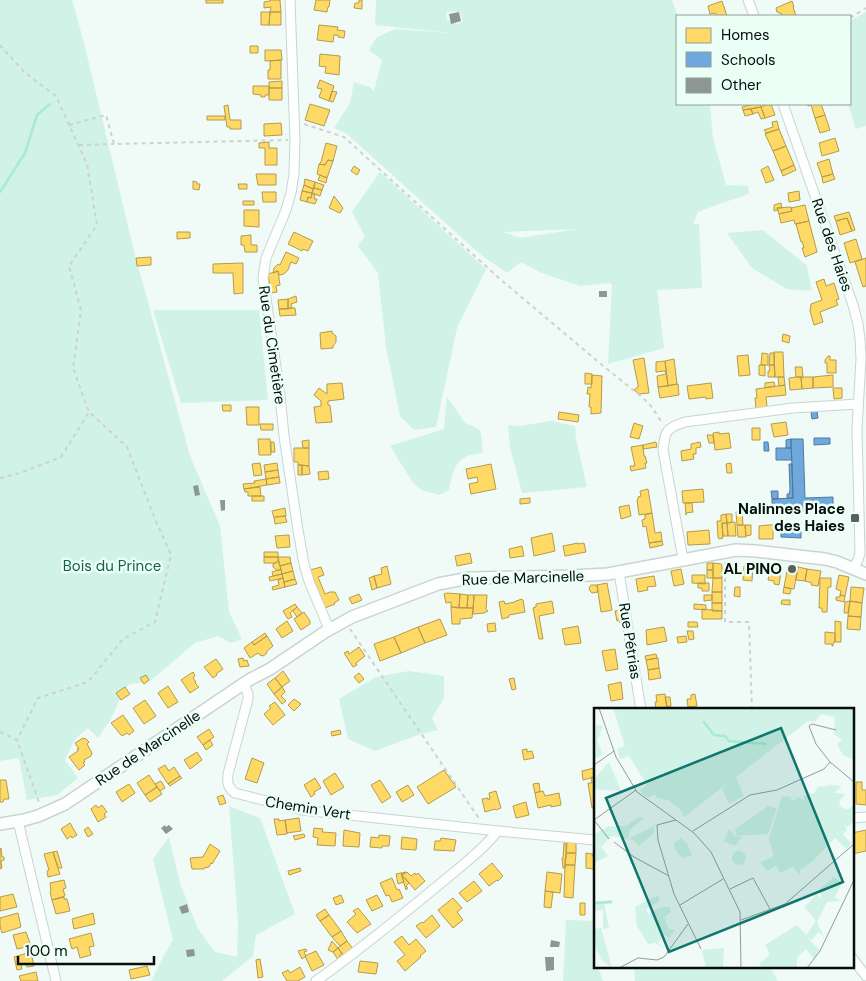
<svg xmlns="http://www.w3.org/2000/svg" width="866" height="981" viewBox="0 0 866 981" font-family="'DM Sans',sans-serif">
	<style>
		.green { fill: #d1f2e6; fill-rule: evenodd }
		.homes { fill: #ffd966; stroke: #b49c4a }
		.schools { fill: #6fa8dc; stroke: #507a9d }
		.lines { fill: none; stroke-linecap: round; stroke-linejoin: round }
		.stream { stroke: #a8ead4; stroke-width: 2.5 }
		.building { fill: #8e9693 }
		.street-casing { stroke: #cad4d0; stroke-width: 11 }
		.secondary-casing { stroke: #cad4d0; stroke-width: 14 }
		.path { stroke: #cfd1d1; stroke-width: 2; stroke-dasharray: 4 4; stroke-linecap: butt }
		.street { stroke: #fdfefe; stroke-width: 9 }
		.secondary { stroke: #fdfefe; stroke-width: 11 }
		.poi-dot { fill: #58605d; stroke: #ebfff7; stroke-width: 2 }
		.labels { text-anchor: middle; stroke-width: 5; stroke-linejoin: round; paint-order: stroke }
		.street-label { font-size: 15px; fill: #060d0a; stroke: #ebfff7 }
		.poi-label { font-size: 15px; font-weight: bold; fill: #060d0a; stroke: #ebfff7; text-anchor: end }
		.park-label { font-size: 15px; fill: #185f4c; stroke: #ebfff7 }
		.inset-river { fill: none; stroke: #a8ead4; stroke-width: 2.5 }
		.inset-road { fill: none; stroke: #929b98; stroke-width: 1 }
		.view { fill: #0f766e; fill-opacity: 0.15; stroke: #0f766e; stroke-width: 2.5 }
		.inset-edge { fill: none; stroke: #060d0a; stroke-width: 2.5 }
	</style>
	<rect width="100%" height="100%" fill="#f0faf6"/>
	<!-- green -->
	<path class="green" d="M0,0h72l12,43 50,208 56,205 30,70 9,86 13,27 -11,4 -13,-7 -23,7 -46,39 -20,2 -6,8 -13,29 -12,17 -10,-10 -13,11 -10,21 13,18 -21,17 -30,5 -8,-42 -19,3z
		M376,0h296l6,16 -1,88h33l3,34 13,47 22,1 1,8 -30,10 -21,8 -5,12h6l3,64 -45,2 7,58 -56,16 4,-79 -2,-2 -30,3 -38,-13 -21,-11 -14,11 -26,-18 -135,-122 -12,-5 16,-25 4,-21 16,5 4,4 8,-31 -13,-10 7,-12 19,-9 56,4 -76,-8zM446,12h14l3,9 -5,3 -11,-4zM577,229l-56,9 -18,-6 73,-3z
		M866,12v114l-10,3 -8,-25h2v-83z
		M380,172l106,97 -29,59 -21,99 -22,3 -14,-14 -14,-69 -8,-74 -20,-27 7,-10 -13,-24z
		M763,230l44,36 5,25 -25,-2 -35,-21 -25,-35z
		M153,310h106l9,90 -87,3z
		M447,397l18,26 14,6 2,5 2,18c-5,3 -11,2 -16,4 -14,7 -15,21 -18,34l-10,5 -17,-5 -9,-7 -23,-37 54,-17z
		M551,421l24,5 1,13 11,48 -65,6 -12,-46 -2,-22 11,1z
		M409,671l35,5v22l-12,20 6,12 -20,5 -43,16 -27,-12 -9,-40 37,-22z
		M229,806l31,12 35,96 -39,21 -3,21 -31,25h-71l13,-26 9,-15 -20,-81 16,-22 11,46 18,46 17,23 22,5 1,-36z
		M566,920l29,1v46h3l5,14h-40z
		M634,967h137l-1,1 8,13h-143z"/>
	<!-- homes -->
	<path class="homes" d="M206,0h17v3h-17z
		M270,0h10l1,12h-11l1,-5 -7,1v-6l6,-1z
		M316,0h14l-1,7h-1l-1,5 -13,-2z
		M359,0h3v9l-8,-1 1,-5h4z
		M722,1l5,15h-10l-2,-3 -5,1 -2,-8z
		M792,1l2,6h-1l3,9h-14v-2l-5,-2 -1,-4z
		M261,12h9l-1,13h-8z
		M270,12h11v13h-12z
		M319,25l19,2 -1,3 8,1 -1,7 -6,-1v-2h-4l-1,7 -16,-2z
		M250,46h8v7h-8z
		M265,50h16l1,10 -17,1z
		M320,54l20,2 -1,19 -14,-2 1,-6 -7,-1z
		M281,60v19h-13v-9h2v-9z
		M320,80l14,6 -5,15 -10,-4 3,-8 -5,-1z
		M282,81v7h-13v-6z
		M253,86h16v9h-4v2h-4v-2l-8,-1z
		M269,88h13v12h-13z
		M332,91l5,1 -4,10 -4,-1z
		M310,104l20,6 -6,16 -19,-6z
		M754,104h6l1,3 -18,3 -1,-3z
		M768,104h3l4,11 -10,3 -4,-11z
		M807,104h14l4,11 -10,3 -4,-13 -3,1z
		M228,105l2,15h11v9h-11v-2h-3l-3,-21z
		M761,107l4,11 -4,1 -3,-7 -5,2 -2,-5z
		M751,109l2,5 -8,2 -2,-6z
		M825,115l5,15 -10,3 -5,-15z
		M207,116h18v4h-18z
		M777,121l2,8 -13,4 -2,-3 9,-3 -1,-5z
		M281,123l1,12 -18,1v-12z
		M779,129l7,17 -13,5 -8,-17z
		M835,138l4,13 -17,5 -3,-13z
		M269,142v6h8v17h-12v-17h-6v-5z
		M326,143l11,3 -4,15 -5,-1 -3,5 -6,-1 2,-2z
		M786,146l8,19 -13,6 -8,-20z
		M829,159l4,15 -11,3 -5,-14z
		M328,160l5,1 -6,17 -10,-4 2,-10 6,1z
		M794,165l2,5 -13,6 -2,-5z
		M354,166l6,4 -3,5 -6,-4z
		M768,166l6,14 -8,3 -5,-13z
		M256,174h20v11h-18z
		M833,174l2,5 -12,4 -1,-6z
		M320,175l7,3 -1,5 -8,-3z
		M305,179l10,3 -2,7 -9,-4z
		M193,181l4,1v2h3l-1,6 -6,-1z
		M315,182l9,3 -2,5 -8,-2z
		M238,184h9v5h-8z
		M304,185l9,4 -1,4 -10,-2z
		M314,188l8,2 -2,6 -8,-3z
		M302,191l10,2 -1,5 -3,-1 -1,5 -7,-2z
		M799,191l1,9 -11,2 -1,-9z
		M262,192h14v10h-13z
		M312,194h3l-1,5h3l-2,5 -8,-2 1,-5 3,1z
		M334,196l9,12 -3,5 -11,-5z
		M243,201h11v4h-11z
		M781,203l1,5h-5l1,2 -4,1v-6z
		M805,205l4,16 -14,3 -1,-4 -13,3 -2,-9 13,-3 -1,-3z
		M791,207l1,4 -13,3 -2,-6z
		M244,210h15v17l-15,-1z
		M849,212l6,18 -3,1 -5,-13 -11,3 -2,-5z
		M847,218l5,13 -12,4 -4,-14z
		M809,221l8,31 -12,5 -3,-9h2l-2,-7 -1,1 -5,-18z
		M177,232h13v6l-13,1z
		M294,232l19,9 -5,10 -5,-2 -1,2 -14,-7z
		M251,235v10h6v7h-12l-1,-7h-3v-9z
		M856,239l6,20 -12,4 -6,-20z
		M286,252l13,6 -3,6 -5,-2 -3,8 -4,4 -5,1 -1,-4 -5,2 1,-5 4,-4 2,1z
		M151,257v8l-14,1 -1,-8z
		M866,258v28l-3,1 -8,-25z
		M243,263v30l-9,1 -1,-21h-20v-9z
		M278,271l2,14 -4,1 1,6 -6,1 -3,-19z
		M824,279l2,7 8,-3 5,16 -3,1 2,5 -18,7 3,10 -9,3 -4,-14 1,-7 11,-4 -6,-18z
		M296,296l1,6 -6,2 1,4 -4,1v-10z
		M288,299v10h-9l-1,-9z
		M292,308h3l1,7 -16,1 -1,-7z
		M332,331v2l4,3v6l-3,4v2l-12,1 -1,-16z
		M783,334l7,2 -1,7 -7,-2z
		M774,352h9l1,25h-9z
		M762,353l6,1v11h-7z
		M770,353h4v12h-5z
		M748,355l2,20 -11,1 -2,-20z
		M828,356h2v4h6v13h-9v-10h-2v-3z
		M644,358l5,35 -10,1 -5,-4 4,-3v-2l-5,-25z
		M674,359l3,25 -9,2 -3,-25z
		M665,361l3,25 -10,1 -1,-11 9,-2 -1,-3 -9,1v-10z
		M759,365h6v11l-6,-1z
		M769,365h5l1,12h-7v-6h2z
		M795,367h7l1,10h-7z
		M585,373l7,1v10h-7z
		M592,375l10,1 -1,37 -10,1v-7h-2l1,-13h-3l1,-7 3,1z
		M833,375v12l-20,1v-11z
		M778,377h6l1,8 -6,1z
		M796,377h5l1,12 -12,1 -1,-12z
		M801,377h12v11l-11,1z
		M774,382l1,4 -10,2v-5z
		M342,383l2,16 -16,2v4h2l2,17 -16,1 -2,-16 7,-1v-5l-7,-6 5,-7 8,6v-10z
		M711,383l2,15 -7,1v-2l-17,2 -2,-13z
		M678,384l1,11 -19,3 -2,-11z
		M785,385l1,10 -20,2 1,10 -11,1 -1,-10h2l-1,-9z
		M833,388h9v10l-8,1z
		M222,405h9v6h-8z
		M246,407h13v18h-12z
		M559,412l20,3 -1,7 -20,-3z
		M786,422l2,13 -14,2 -3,-13z
		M634,423l9,3 -4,13 -9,-2z
		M260,424h13v6h-12z
		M752,428h8v12h-8z
		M719,432v2l10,-1 2,15 -16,2 -2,-17z
		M707,435h6l1,8h-5z
		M258,439h12l1,16h-12z
		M309,440v8h-6l-1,-7z
		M271,442h3l1,10h-4z
		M656,442l1,5 -14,2v-4z
		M700,442l1,5 -5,1v6h-3l1,5 -12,2 -1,-10 10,-2v-5z
		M643,445l1,11h1l2,7h-2l1,5 -15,3 -1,-5h5l-4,-19z
		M294,448h15v18l-11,-1v-3h-4z
		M260,463l2,12 -8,1 -2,-12z
		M277,463l1,7 -13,2 -1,-7z
		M731,463l1,10h-5l-1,-9z
		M491,464l5,25 -25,5 -2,-10 9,-2 -1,-5 -9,2 -2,-10z
		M298,465h4v10h-4z
		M302,465l7,1 1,8 -8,1z
		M278,470l1,7 -13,2 -1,-7z
		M328,471l1,8 -10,1 -1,-8z
		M279,477l1,6 -13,2 -1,-6z
		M266,479l1,6 -23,4 -1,-5 12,-1 -1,-2z
		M260,487l1,9h-13v-4h-3l-1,-3z
		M648,489l4,24 -13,2 -2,-15 1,-1v-2l3,-1 -1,-5z
		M703,489l1,13 -21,1 -1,-12z
		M252,496h12v5h-12z
		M530,498v5l-10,1v-5z
		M685,503h7l1,9 -7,1v2z
		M629,505l2,11 -10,3 -2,-12z
		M285,508l1,8 -11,1 -1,1 -2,-7z
		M736,512h6l1,13h-6z
		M652,513l3,20 6,-1 1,9 -13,2 -3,-17 -3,1 -1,-7 3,-1v-4z
		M726,514h6v8l-5,1z
		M726,514l1,9h-5l1,15 -4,1 -1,-2 -1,-16h4v-6z
		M285,516l2,6 -12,2 -1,-6 1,-1z
		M735,522l1,14h-8l-1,-13z
		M722,523h5l1,13h-5z
		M737,525h8l1,12h-8z
		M745,525h6v10l-5,1z
		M768,525h5v14h-14v-13z
		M709,530l1,14 -22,1 -1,-13z
		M552,533l3,18 -21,5 -3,-18z
		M289,535l1,12 -13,1 -2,-12z
		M662,541l1,4 -13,3 -1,-5z
		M578,543v1l6,-1 2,9 -21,4 -2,-10z
		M522,546l2,10 -14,2 -1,-9z
		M264,552h14v5h-14z
		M470,553l2,10 -15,3 -2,-10z
		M264,557h14v4l-2,2h-12z
		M278,557h12l1,6 -11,3z
		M278,561l3,8 -3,2 -5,-4v-3z
		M291,563l2,8 -11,3 -2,-8z
		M707,563h6v7h-6z
		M713,563l8,1 1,1v13h-9z
		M771,564l11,2 -3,19 -5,-1v-3l-6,-1z
		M387,566l4,18 -14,4 -3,-12 8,-2 -1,-6z
		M744,566h9l-1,15 -9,-1z
		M788,566l10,1 -4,22 -10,-2z
		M321,567l3,8 -6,2 7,17 5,-2h5l4,8 -5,3 1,1 -10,4 -15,-38z
		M798,567l9,2 -2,12 -9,-1z
		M281,569l1,5 -9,2 -1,-4z
		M681,569l3,15 -10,2 -3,-15z
		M807,569l14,2 -3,15 -7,-1 1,-2 -7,-2z
		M707,570h6v8h-6z
		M293,571l2,8 -11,3 -2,-8z
		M282,574l1,4 -13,3 -1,-4z
		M692,575h13v9l-13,-1z
		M839,575l10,2 -4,19 -5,-1 1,-4 -5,-2z
		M374,576l3,12 -5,2 -3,-12z
		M654,576l2,10 -9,1 1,3 -10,2 -2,-13z
		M283,578l2,9 -12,3 -1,-3 7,-2 -1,-5z
		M713,578h9v14h-10z
		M820,578h11v9h-3l-1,25h-5v-4h-3z
		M295,579l2,5 -12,3 -1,-5z
		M607,583l5,27 -11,2 -4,-27z
		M698,583h11v8h-7v-3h-4z
		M591,585h6l1,7 -6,1 -2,-2 -1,-3z
		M735,587h5v10l-6,-1z
		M784,587l7,2 -1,5 -7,-1z
		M851,587l13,1 -2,15 -12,-2z
		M712,592h10v11h-10z
		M447,593l13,1 -1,14 -8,-1v-5l-5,1 -2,-9z
		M359,594l3,6 -10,4 -3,-6z
		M460,594l8,1 -1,13h-8z
		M468,595h6l-1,13h-6z
		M474,595h13l-1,14 2,2 -4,2 -11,1z
		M704,595h8v5l-8,1z
		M840,595l5,1 -1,6 -8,-2v-3h4z
		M522,599v1h1l2,12 -16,3v2l-7,2 -3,-17 5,-1 1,3 10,-2 1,-1z
		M782,600h8v5l-9,-1z
		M552,601l2,12 -15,3 4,23h-4l-6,-31 3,-1v-3z
		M850,601l12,2 -1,14 -13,-1z
		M850,601l-2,12h-4l1,-11z
		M712,603h10v8h-10z
		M295,604l2,3 -7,6 2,4 -4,2 -5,-8z
		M694,604l12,1v5l-12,-1z
		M297,607l5,6 -5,4 -4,-6z
		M451,607l22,1 -1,10 -12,1v5h-8z
		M702,609l20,2v8h-20z
		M621,610l2,12 -3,1 -1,-3 -2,1 -2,-10z
		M304,612l6,9v3l-9,6 -7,-11z
		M848,616l13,1 -1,13 -13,-1z
		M440,619l7,16 -22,8 -7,-16z
		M287,621l6,10 -11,7 -6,-9z
		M835,621l6,1v20h-6z
		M688,622h9l1,5h-10z
		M495,623l1,8 -8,1 -1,-8z
		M578,626l3,17 -16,2 -3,-16z
		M418,627l7,16 -24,10 -7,-16z
		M664,627l3,14 -20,4 -1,-15z
		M687,631h6l1,8 -5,1z
		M825,632l10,1v9l-2,1v3h-1v-2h-7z
		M265,633l2,3 -13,9 -2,-3z
		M267,636l6,10 -6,5 -1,3 -3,2 -3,-1 -2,-2 -8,5 -6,-10 8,-6 2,3z
		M686,636l1,6 -9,1 -1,-6z
		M394,637l7,16 -21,8 -6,-17z
		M359,647l6,9 -9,7 1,2 -4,2 -9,-14 4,-2 1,3z
		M615,649l3,20 -12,2 -4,-20z
		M656,654l1,4 -11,2 -1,-4z
		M243,658l1,3 3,-1 2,6 -9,1 -2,-8z
		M658,658l1,10 -11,2 -2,-10z
		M216,659l7,10 -7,5 1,1 -4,3 -9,-11z
		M659,668l2,10 -12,2 -1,-10z
		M283,671l7,10 -8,6 -7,-9z
		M193,672l2,4 -2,2 3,4 -1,1 4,4 -9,6 -9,-13z
		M359,673l5,6 -5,4 -5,-6z
		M146,675l3,5 -5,4 -4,-6z
		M275,678l7,9 -8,7 -7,-10z
		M514,678l2,11 -4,1 -3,-11z
		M621,682l2,17 -12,2 -3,-16z
		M168,686l10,16 -10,6 -10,-15z
		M125,687l5,7 -9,6 -5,-7z
		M282,687l3,5 -4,4 5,5 -4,3 -8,-10z
		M665,694l2,13 -11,2 -1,-7h2l-1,-7z
		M695,694l2,12 -9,1 -1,-8h4v-4z
		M665,697h5l1,9 -4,1z
		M294,699l7,5 -7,7 -6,-6z
		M145,700l11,16 -12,8 -11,-16z
		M275,702l10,13 -12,10 -9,-11 7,-6 -2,-2z
		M123,715l11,16 -5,4 -2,-2 -5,3 -11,-13z
		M209,729l5,8 -11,8 -6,-8z
		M340,730l1,4 -9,2 -1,-4z
		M83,738l3,1 3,3 -2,2 5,9 -1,3 -7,4 1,2 -2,1 2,2 -6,5 -10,-13 9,-6 -1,-2h2l-4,-6z
		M210,740l3,5 -7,5 -3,-5z
		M527,749v3l5,-1 2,7 -10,2 -2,-10z
		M197,752l5,8 -12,9 -6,-9z
		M252,758l12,5 -7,20 -12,-4z
		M165,765l4,6 5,-4 6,9 -12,8 -10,-15z
		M594,768l1,9 -12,3 -1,-9z
		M444,770l12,17 -28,17 -11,-17z
		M335,773l9,14 -13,8 -8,-14z
		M149,775l8,12 -12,8 -8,-12z
		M180,776l2,2 -12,8 -2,-2z
		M591,777h4v30l-3,1 -4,-25h4z
		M315,778l6,10 -7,4 1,2 -4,3 -7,-12z
		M0,780h6l3,19h-5l-1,3h-3z
		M380,780l11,17 -9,6 -11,-18z
		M161,781l4,7 -5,3 -5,-7z
		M856,782h6v8h4v15l-10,-1z
		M539,783l1,8 -5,2 -2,-9z
		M129,784l6,9 -13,9 -6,-10z
		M408,785l6,10 -12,7 -6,-10z
		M157,787l5,7 -12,8 -5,-7z
		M496,791l5,17 -5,2 -1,-1 -10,3 -3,-13 6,-1v2l2,-1 -1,-6z
		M543,791l2,5 14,-3 2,12 -10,2v-2l-13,3 -3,-15z
		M223,795l3,8 -6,2 -3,-8z
		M526,802l3,13 -13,3 -3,-12z
		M96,805l2,3 4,-3 5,7 -3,2 2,3 -8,5 -7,-13z
		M299,818l2,13 -14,2 -2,-13z
		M274,819h5v2l6,-1 2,14 -10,1z
		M70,823l7,12 -5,3 -1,-2 -4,3 -6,-10z
		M88,827l5,7 -5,3 -4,-7z
		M314,828l9,1 -1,3 14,1 -1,13 -18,-1 1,-7 -5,-1z
		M344,830l16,3 -1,14 -16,-1z
		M866,830v21l-14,3v-21z
		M304,834l1,3 -10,3 -2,-4z
		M379,835l11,1 -1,10h-7v2l-12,-1 1,-10 8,1z
		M402,837l15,2 -1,11 -15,-1z
		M441,838l15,2 -2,11 -20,-1 1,-9h5z
		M566,842h10v11h-10z
		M567,842l-1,17h-1v9h-2l-1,-10h1l1,-15z
		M210,844l10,7 -8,13 -1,-1 -2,4 -5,1v1h-12l-2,-11 13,-1z
		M1,848l1,9h2v3l-3,1 1,7 -2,1v-20z
		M57,851l5,17h-4l-5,-16z
		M53,852l7,22 -12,3 -1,-6 2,-1 -5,-16z
		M566,853h10l-1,12h-10z
		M586,853l7,1 -1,2h3v12l-2,1 -7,-1z
		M492,863l11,13 -5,5 -1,-1 -8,6 -10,-12z
		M565,865h10l-2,33 -9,-1z
		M300,868l1,3 -12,4 -1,-4z
		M406,872l-4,3 7,8 -3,3 2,2 -2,2 -5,-17z
		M407,872l4,4 4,-3 1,2 2,-2 7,8 -10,9 -13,-15z
		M547,872l15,2 -2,19 -15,-2z
		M401,873l3,9 -6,2 -2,-10z
		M392,878l5,12 2,-1 4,9 -11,4 -3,-7 -3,1 -6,-13z
		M64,880l2,8 -3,1 2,7 -13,4 -2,-8 1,-1 -1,-8z
		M474,881l8,10 -15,11 -8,-9z
		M545,891l8,1 -2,16 -7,-1z
		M13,894l4,13 -17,4v-14z
		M341,895l3,7 -8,3 -3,-7z
		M377,895l6,11 -11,5 -6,-11z
		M64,897v2h3l3,12 -14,3 -4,-14z
		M453,898l9,10 -5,4 6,8 -10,8 -15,-18z
		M580,903h5v12h-5z
		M358,908l13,16 -14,9 -10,-11 9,-8 -3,-3z
		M325,909l4,6 -9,6 -4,-6z
		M18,913l3,14 -19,6 -2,-7v-8z
		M93,913l2,11 -21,5 -2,-10z
		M329,915l12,16 -9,6 -12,-16z
		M432,915l8,11 -14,12 -10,-12 6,-4 1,1z
		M341,931l6,10 -7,5 -8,-9z
		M26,932l5,14 -14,3 -4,-14z
		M91,933l3,13 -5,1 2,8 -11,3 -3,-11 -5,2 -3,-10z
		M402,936l7,9 7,-6 10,12 -6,5 1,1 -16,14 -8,-10 8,-6 -11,-13z
		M332,941l6,7 -5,4 -5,-2z
		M347,941l7,9 -9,7 -7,-9z
		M338,948l4,6 -3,2 3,3 -3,2 -6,-9z
		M306,949l1,2 -3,1 2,4 -4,3 -4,-8z
		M316,951l8,14 -12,6 -7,-15z
		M31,952l3,14 -7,1 -2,-3 -4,1 1,4 -5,1 -3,-13z
		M260,959l3,18 -5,1 -2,-18z
		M360,961l18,2 -2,11 -18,-2z
		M147,966l3,9 -19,4 -2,-9z
		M300,967l5,10 -7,4h-11l-5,-8 6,-3 2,3z
		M36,972l2,9h-17l-2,-5z"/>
	<!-- schools -->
	<path class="schools" d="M817,411l1,7 -6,1 -1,-7z
		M814,438h16v6l-16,1z
		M791,439v9h-5v-8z
		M791,439h12l2,59 28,-1v13l-61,3v-14l21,-1z
		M764,442h4l1,9h-5z
		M776,448h15l1,12h-16z
		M789,464h3l1,34h-6v-4h2l1,-4z
		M771,491h7v8h-6z
		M781,529l20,2v7l-20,-1z"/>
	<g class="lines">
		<!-- stream -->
		<path class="stream" d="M0,192l25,-39 12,-38 13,-11"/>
	</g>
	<!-- building -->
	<path class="building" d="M459,12l2,9 -10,3 -2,-10z
		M599,291h8v6h-8z
		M198,485l2,10 -5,1 -2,-10z
		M220,500h5v10l-4,1z
		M165,825l1,2 3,-2 4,4 -7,5 -5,-6z
		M187,904l2,8 -7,2 -3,-7z
		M551,940l9,2 -1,5h-9z
		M194,949l1,7 -8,1 -1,-7z
		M545,957h9v13l-8,1z"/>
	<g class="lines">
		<defs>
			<path id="street" d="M290,0l5,140 -1,34 -3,19 -5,17 -20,48 -3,20 17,117 4,41 14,94 6,34 5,17 20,48
				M748,0l6,16
				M783,104l70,201 5,19 2,15 1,20 -4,70 3,124 -2,7 -5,9
				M683,559l-20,-109c2,-19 3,-22 22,-28l108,-14 65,-4
				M619,572l22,138
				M243,684c3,5 6,9 5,15l-20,75c-1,9 0,14 7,19l67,17 196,21 97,9
				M852,818l14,-1
				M18,821l38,160
				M852,958l14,18
				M316,981c41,-29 80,-61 119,-93 21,-18 45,-35 63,-57"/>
			<path id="secondary" d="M0,824l24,-4 14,-4 27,-12 184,-124 21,-11 55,-37 27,-15 86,-33 32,-6 101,-2 37,-2 128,-24 20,1 69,8 12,3 29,12"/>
		</defs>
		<!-- street casing -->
		<use href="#street" class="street-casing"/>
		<!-- secondary casing -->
		<use href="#secondary" class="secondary-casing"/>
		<!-- path -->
		<path class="path" d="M850,18l16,-10
			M0,45l24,27 32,24 31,68 10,61 -28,41 12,44 -8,58 16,44 38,35 28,72 16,36 -16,67 -32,17 -35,43 -50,16 -21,42
			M304,124l40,13 156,142 102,86 40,32 9,9 12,18
			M69,125l37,-10 8,29 174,-4
			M79,145l35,-1
			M0,478l20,-5 41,-16 28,-45
			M725,562v60h24l3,88
			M350,629l130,191
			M0,732l17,8 23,65"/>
		<!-- street -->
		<use href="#street" class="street"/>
		<!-- secondary -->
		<use href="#secondary" class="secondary"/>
	</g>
	<!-- markers -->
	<g class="poi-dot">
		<rect x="850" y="513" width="10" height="10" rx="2.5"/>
		<circle cx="792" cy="569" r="5"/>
	</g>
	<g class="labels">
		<!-- street labels -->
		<g class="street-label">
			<text transform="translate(832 245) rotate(71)" y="5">Rue des Haies</text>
			<text transform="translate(272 345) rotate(82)" y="5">Rue du Cimetière</text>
			<text transform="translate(523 578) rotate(-2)" y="5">Rue de Marcinelle</text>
			<text transform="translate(630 641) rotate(81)" y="5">Rue Pétrias</text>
			<text transform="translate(148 748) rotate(-34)" y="5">Rue de Marcinelle</text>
			<text transform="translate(308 808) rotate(9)" y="5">Chemin Vert</text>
		</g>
		<!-- poi labels -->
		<g class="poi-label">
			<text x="845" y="514">Nalinnes Place<tspan x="845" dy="17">des Haies</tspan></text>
			<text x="782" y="574">AL PINO</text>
		</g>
		<!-- park labels -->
		<g class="park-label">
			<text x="112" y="571">Bois du Prince</text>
		</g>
	</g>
	<!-- overview -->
	<g transform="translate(594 708)">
		<rect width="260" height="260" fill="#f0faf6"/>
		<path d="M19,0h241v52l-11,-5 -6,-11 5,-4 -8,-6 1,-17 -14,-3 -6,8 -7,-1 -72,56 8,19 -15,8 -7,-15 6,-6 -44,34 -4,-8 -12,-9 -11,-2 -2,-4 -7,4 -5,-3 -3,-5 7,-5 -18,-29 -9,3 -3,-10 8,-3zM2,17l7,1 -6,15 6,13 -8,5zM15,54l12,29 -27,-2v-10zM239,77l9,1 -8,7 11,1 -6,8 2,5 6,3 7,-5v17l-7,5 -4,-5 4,8 -4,4 8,10 -5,5 -11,-11 -22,23 -13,9v5l-7,-8 -13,6 -4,-8 -9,6 -7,-9 14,-5 -5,-19 13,-42 9,1 1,4 6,-4 6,3 -1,-4 11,-3 4,-6zM174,98l9,2 -9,26 -32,2 -1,-7zM45,109l5,1 -14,12 -2,9 26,-13v7l-15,13 -6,-6 -21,-4 -11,11 7,9 -14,7v-29l15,-8h17zM135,121l7,8 6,-1 -7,10 -11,-5zM87,130l6,5 5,12 -10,3 -8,-10v-5zM138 150a7 7 0 1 1 14 0a7 7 0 1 1-14 0ZM240,169l8,6 -7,14 6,4 -14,1 -10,20 7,15 -5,-5 -8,8 -4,-2 13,12 -6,9 -8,-10 -9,9v10h-34l-4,-4 11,-10 -5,-9 32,-20 9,10 10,-14 -12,-14 13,-13 5,6 -3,-11zM64,187l2,6 -14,8 2,5 14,-7h8l1,5 -7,5 5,12 6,1 -6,8 -5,-4 -6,9 8,7 -11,-7 -7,1 -11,-18 -2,-19zM18,192l1,2 -9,2 5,24 -6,1v-19l-9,1v-9zM7,220l11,40 -10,-8 -8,-16v-15zM130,240l-1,20h-17l-4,-18z" fill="#d1f2e6"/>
		<path class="inset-river" d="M109,13l11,14 11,1 4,5 37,3M0,195l18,-1"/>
		<path class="inset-road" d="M5,0l17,49 21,35 57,41 17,19 29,60 1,56M218,16l-3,2 7,18 14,18 24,20M218,16l24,6M0,57l20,-14M82,112l-19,5 1,15 16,54 27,55M99,123l57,-36 27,-5 47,-21 6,-7M15,131l-15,-19 42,-30M20,134l20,15 35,19M136,181l23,-11 17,31M86,197l43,-26M147,212l44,-16 69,-60M25,260l19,-10 19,2 7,-3 24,-33M213,260l13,-17 34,-71"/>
		<path class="view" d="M187,20l62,154 -174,70 -63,-154z"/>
		<rect width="260" height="260" class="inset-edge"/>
	</g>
	<!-- legend -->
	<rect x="676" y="15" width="175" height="90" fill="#ebfff7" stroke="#8f9e98"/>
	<rect x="686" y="28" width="25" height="15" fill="#ffd966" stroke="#8f9e98"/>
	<text x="721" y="40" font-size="15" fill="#060d0a">Homes</text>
	<rect x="686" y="52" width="25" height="15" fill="#6fa8dc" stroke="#8f9e98"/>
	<text x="721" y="65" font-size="15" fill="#060d0a">Schools</text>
	<rect x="686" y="78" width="25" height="15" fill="#8e9693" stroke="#8f9e98"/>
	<text x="721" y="90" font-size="15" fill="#060d0a">Other</text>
	<!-- scale -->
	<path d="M18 956v8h136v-8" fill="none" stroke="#060d0a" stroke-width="2.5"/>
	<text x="25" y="956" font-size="15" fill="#060d0a" stroke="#ebfff7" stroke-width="4" paint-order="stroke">100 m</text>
</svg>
